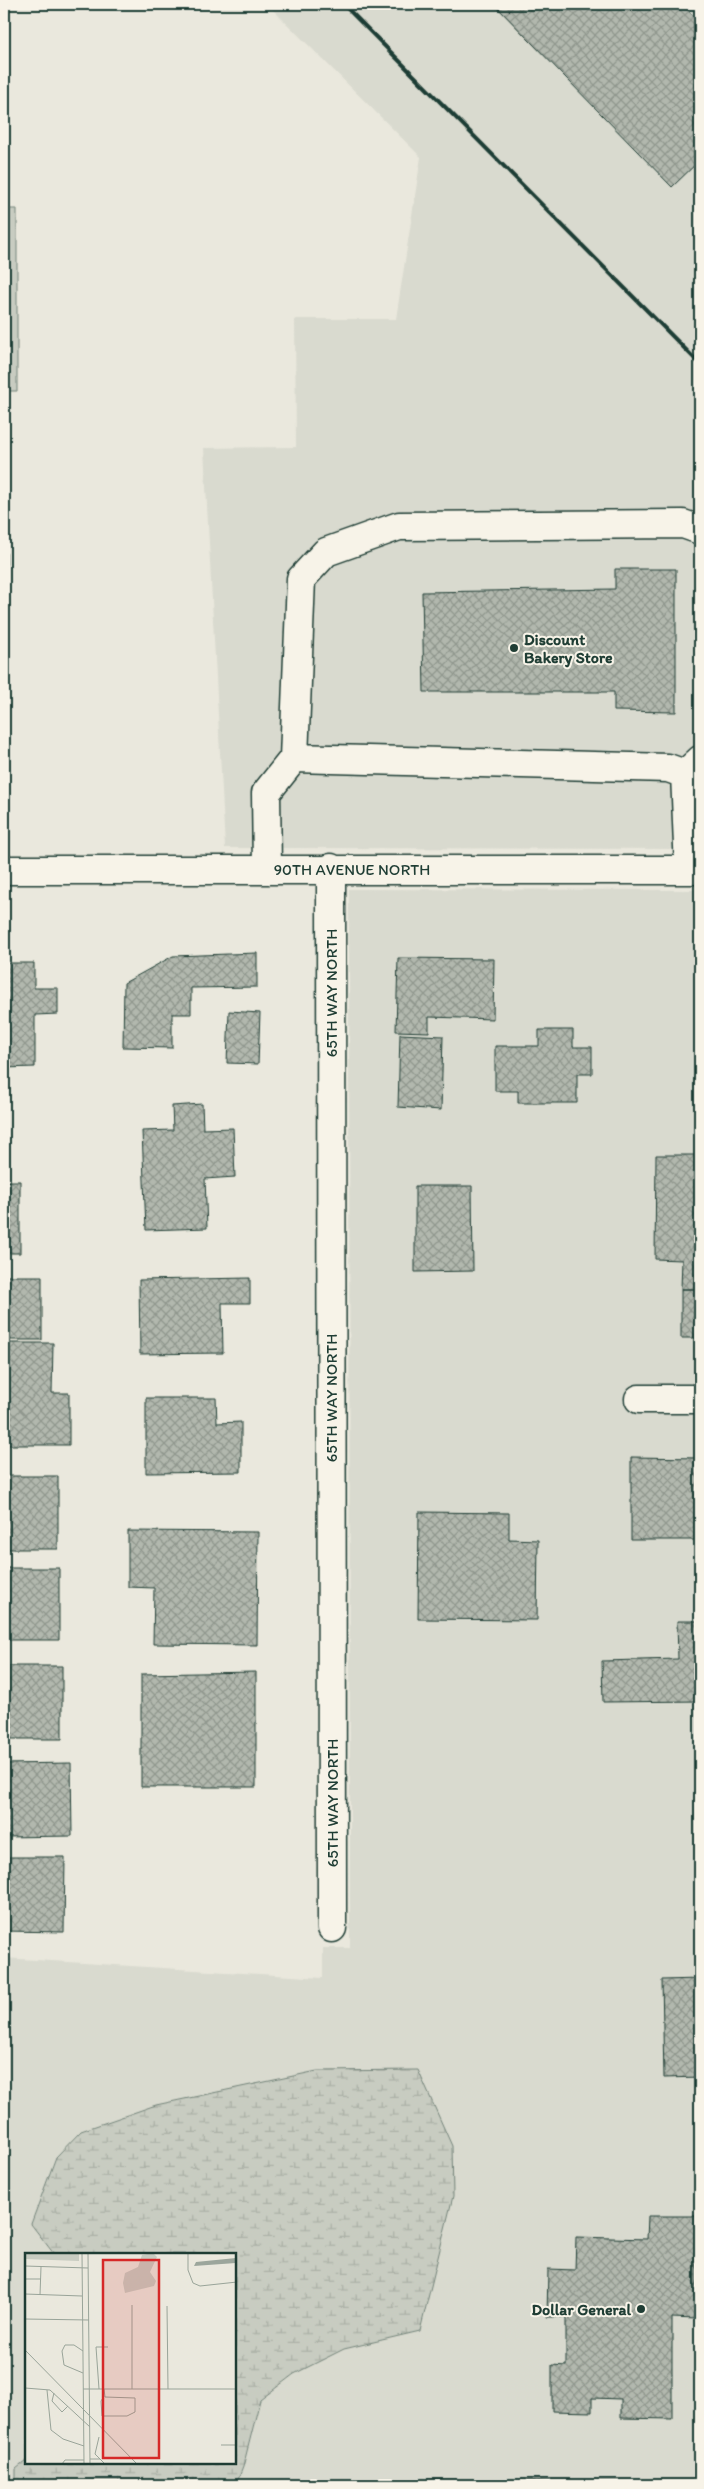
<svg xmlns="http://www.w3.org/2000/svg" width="704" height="2489" viewBox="0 0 704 2489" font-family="Itim,sans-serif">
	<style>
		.built { fill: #d9dacf }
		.wetland { fill: url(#wetland-marsh); stroke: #74847a }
		.garden { fill: #c8ccc1; stroke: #74847a }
		.building { fill: url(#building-cross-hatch); stroke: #1f3d34 }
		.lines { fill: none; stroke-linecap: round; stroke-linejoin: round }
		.minor-casing { stroke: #1f3d34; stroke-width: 31 }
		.minor { stroke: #f7f3e8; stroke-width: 28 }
		.rail { stroke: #1f3d34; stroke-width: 4 }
		.poi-dot { fill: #1f3d34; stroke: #f7f3e8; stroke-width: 2 }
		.labels { text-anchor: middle; stroke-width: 4; stroke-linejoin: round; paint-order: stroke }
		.poi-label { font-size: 16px; font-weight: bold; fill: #1f3d34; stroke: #f7f3e8; text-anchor: start }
		.street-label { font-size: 16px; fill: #1f3d34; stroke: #f7f3e8 }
		.inset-road { fill: none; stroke: #99a499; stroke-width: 1 }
		.view { fill: #d62828; fill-opacity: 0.15; stroke: #d62828; stroke-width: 2.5 }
		.inset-edge { fill: none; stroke: #1f3d34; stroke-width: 2.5 }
	</style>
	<defs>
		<pattern id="wetland-marsh" width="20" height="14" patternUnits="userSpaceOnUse" patternTransform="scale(1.25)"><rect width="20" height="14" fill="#c8ccc1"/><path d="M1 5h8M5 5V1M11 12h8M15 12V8" fill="none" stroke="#abb0a6"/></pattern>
		<pattern id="building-cross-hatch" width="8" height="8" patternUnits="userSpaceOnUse" patternTransform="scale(1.25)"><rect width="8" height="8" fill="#b2b8ae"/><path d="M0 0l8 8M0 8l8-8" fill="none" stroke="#90978e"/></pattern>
	</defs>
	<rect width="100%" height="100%" fill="#eae8dd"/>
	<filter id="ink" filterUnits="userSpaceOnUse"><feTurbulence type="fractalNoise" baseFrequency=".02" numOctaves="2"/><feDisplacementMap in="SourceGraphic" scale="10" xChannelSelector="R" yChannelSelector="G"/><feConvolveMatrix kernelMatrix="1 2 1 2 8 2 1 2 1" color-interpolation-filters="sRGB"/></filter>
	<g filter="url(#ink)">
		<!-- built -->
		<path class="built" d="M267,4h433v845l-475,-1 -21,-400 92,-1 -1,-128h101l25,-162z
			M349,889l351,1v1595h-464l7,-18 17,-67 34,-26 50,-25 76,-18 -2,-261 -101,1 -160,34 -76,26 -25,26 -25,67 23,30h-28v207l-10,8v16h-12v-527l319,20v-30h27z"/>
		<!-- wetland -->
		<path class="wetland" d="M418,2070l34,76 1,50 -33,135 -76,18 -50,25 -34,26 -17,67 -7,18h-220v-16l10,-8v2h209v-209h-181l-23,-30 25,-67 25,-26 75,-26 161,-34z"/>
		<!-- garden -->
		<path class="garden" d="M4,209h13v182h-13z"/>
		<!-- building -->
		<path class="building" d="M494,4h188l18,19v137l-28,27z
			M4,534h2l1,130h-3z
			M615,569h61v143l-62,-1v-19h-190l-2,-100 193,-3z
			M257,953v34l-66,1v26h-19v34l-49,-1 1,-64 49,-27z
			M398,958l96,1 -1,60 -64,-2v15l-33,-1z
			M4,963h30v25h24v26l-23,1v52l-31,1z
			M229,1011l31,2 -2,51 -31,-1z
			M539,1030h34v17h19v27h-15v29h-59v-12h-23v-45h44z
			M400,1034l43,2 -2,74 -43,-3z
			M202,1104l1,25 30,-1 2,49 -30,2 2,49 -61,2 -4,-99 31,-1 -1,-24z
			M656,1155h44v134h-19l1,-29 -27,-1z
			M4,1181h16v72h-16z
			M415,1186h57l1,85 -58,1z
			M4,1276h38v64h-38z
			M250,1278v25h-28l1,50 -83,1 -1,-74z
			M681,1289h19v49h-19z
			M4,1343h49l-1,50h17v52h-65z
			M146,1398h70l1,25 24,-1v50l-95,1z
			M631,1457l69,1v82h-69z
			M4,1476h54v73h-54z
			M419,1512l90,1v26l29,1 -1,80 -119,-1z
			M128,1531l130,1 -1,113 -104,-1 1,-56 -26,-1z
			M4,1568h55v72h-55z
			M677,1621h23v80l-97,1 -1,-41 76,-2z
			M4,1666h58v73h-58z
			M256,1672v115h-115v-113z
			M71,1763l1,73 -68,1v-73z
			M4,1857h61l-1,75 -60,-1z
			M700,1979v98l-36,1 -2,-98z
			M648,2216h48v103l-24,-1v101l-51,-1v-19l-29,-1v14l-40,-1v-46l14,1v-49h-19l1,-48 27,1 1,-33 71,2z
			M370,2479l260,3v3h-260z"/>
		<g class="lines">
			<defs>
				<path id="minor" d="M685,774l-17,-6 -374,-10 7,-179 25,-27 73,-26 284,-2 17,6
					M267,868l-1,-75 28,-35
					M331,868l1,1060
					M4,870h696
					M689,870l-4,-96 15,-14
					M639,1399h61"/>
			</defs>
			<!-- minor casing -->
			<use href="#minor" class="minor-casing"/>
			<!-- minor -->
			<use href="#minor" class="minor"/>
			<!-- rail -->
			<path class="rail" d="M343,4l357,360"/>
		</g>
	</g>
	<!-- markers -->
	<g class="poi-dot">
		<circle cx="514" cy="648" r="5"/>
		<circle cx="641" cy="2309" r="5"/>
	</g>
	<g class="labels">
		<!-- poi labels -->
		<g class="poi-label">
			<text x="524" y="645">Discount<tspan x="524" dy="18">Bakery Store</tspan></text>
			<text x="631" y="2315" text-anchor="end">Dollar General</text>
		</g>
		<!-- street labels -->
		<g class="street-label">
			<text x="352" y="875">90TH AVENUE NORTH</text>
			<text transform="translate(331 993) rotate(-90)" y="6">65TH WAY NORTH</text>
			<text transform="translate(331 1398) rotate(-90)" y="6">65TH WAY NORTH</text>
			<text transform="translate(332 1803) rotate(-90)" y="6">65TH WAY NORTH</text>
		</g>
	</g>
	<!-- overview -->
	<g transform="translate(25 2253)">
		<rect width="211" height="211" fill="#eae8dd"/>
		<path d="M0,0h54v8l-54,-2zM128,0l4,4 -7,15 6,9 -2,5 -29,7 -2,-10 2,-10 13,-6 4,-12z" fill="#c8ccc1"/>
		<path d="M211,5v5l-42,3 2,-4z" fill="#9ca69c"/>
		<path class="inset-road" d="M57,0l2,211M63,0l2,211M163,0v17l5,13 7,3 37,-4M0,13l63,2M0,26h16M0,41l57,2M15,42l1,-28M107,52v84M142,53l1,83M0,66l64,1M0,97l112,114M58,98l-9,-6h-9l-3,6 2,14 19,8M0,135l25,2 40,37M58,136h154M74,136l-3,-42h12M79,136l1,8 30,1v14l-8,4h-25l-1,-15 3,-5M22,137l4,40 12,9 21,7M29,140l-2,8 10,11 6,-6M74,184l-4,17 5,5M196,192h16M65,206h10l5,5M37,211l3,-4h19"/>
		<path class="view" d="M78,7h56v198h-56z"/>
		<rect width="211" height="211" class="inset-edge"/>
	</g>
	<!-- margin -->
	<rect width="704" height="2489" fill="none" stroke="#f7f3e8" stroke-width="20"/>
	<rect x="10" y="10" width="684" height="2469" fill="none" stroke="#1f3d34" stroke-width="2" filter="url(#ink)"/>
</svg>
